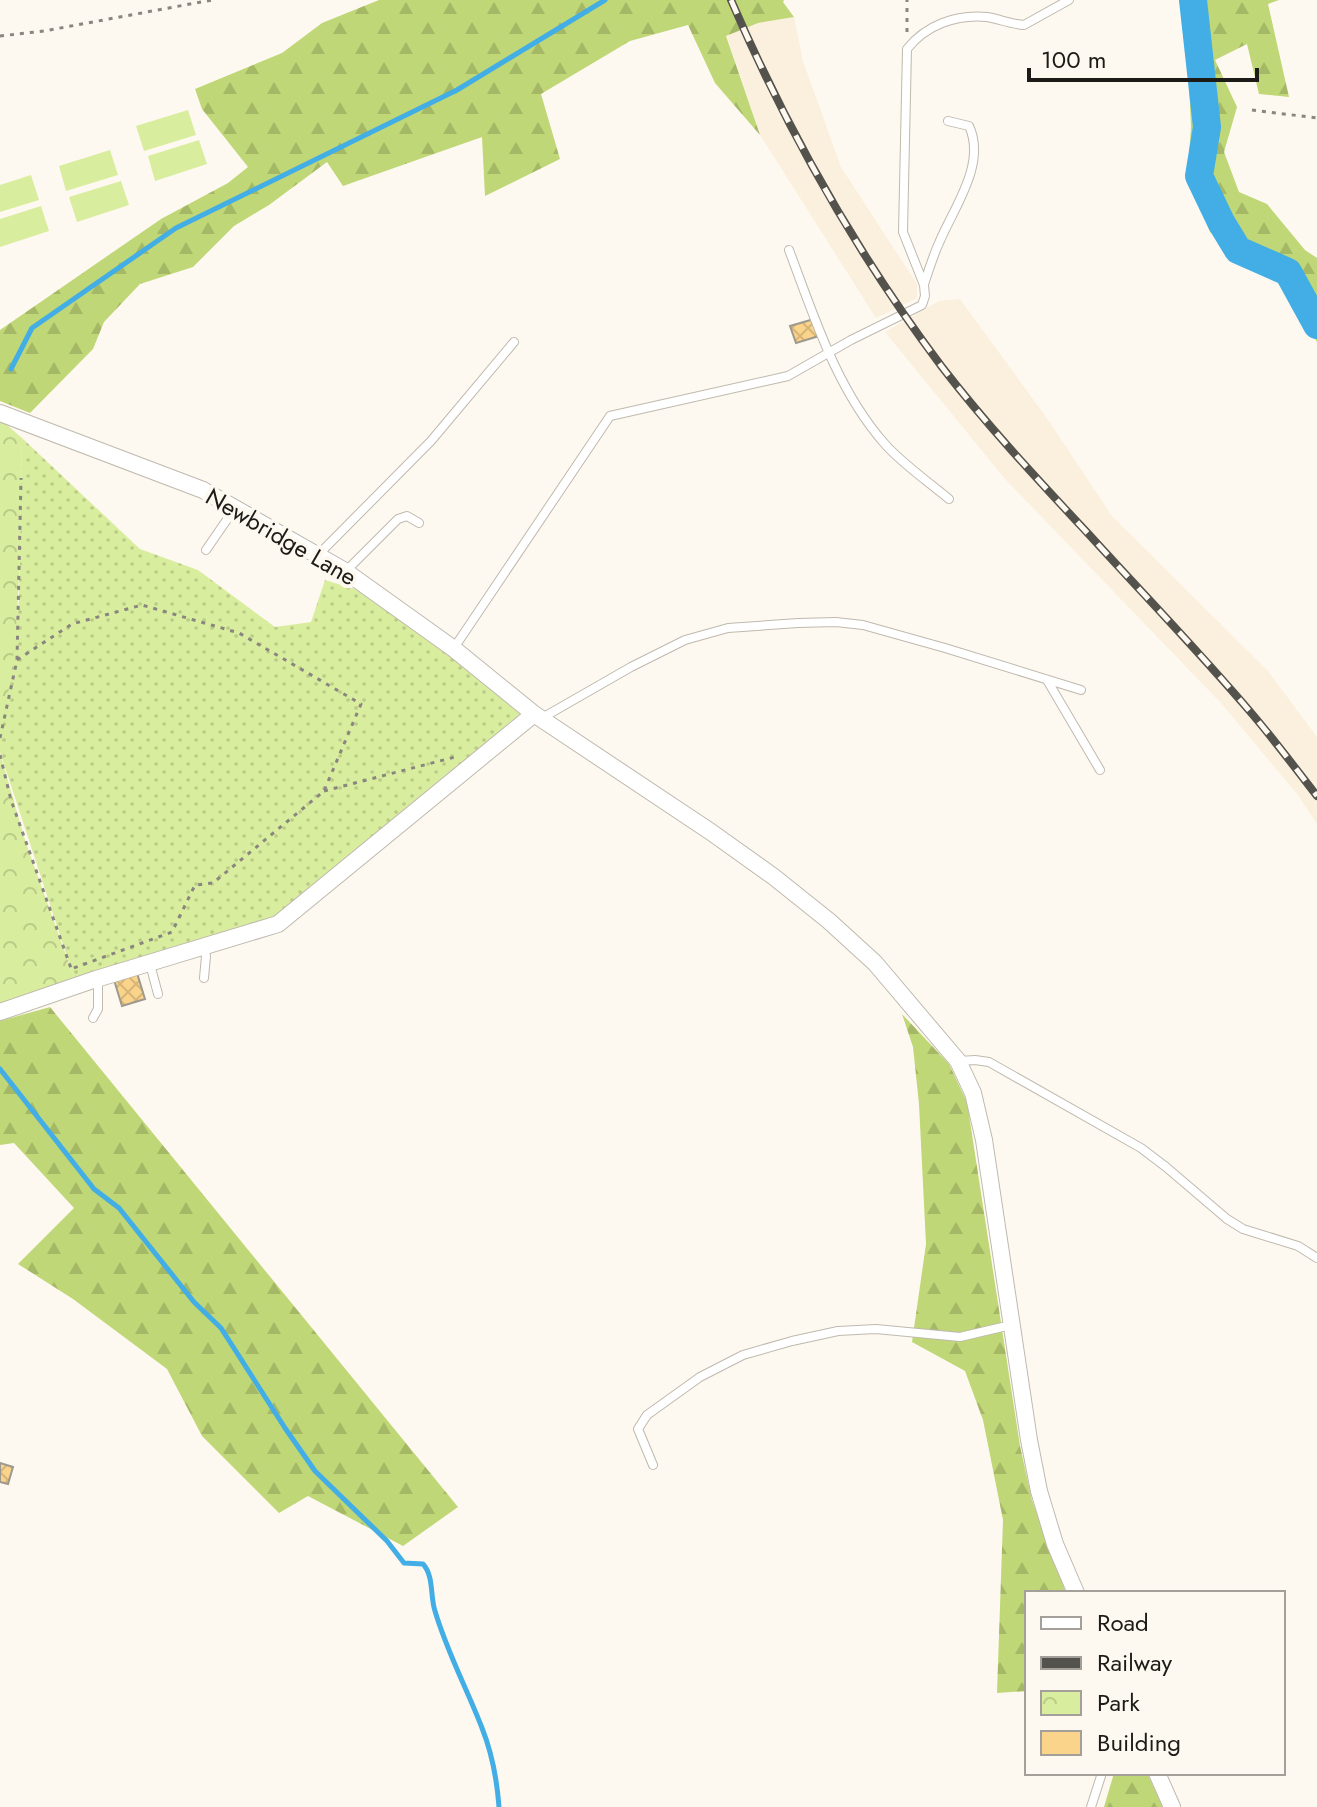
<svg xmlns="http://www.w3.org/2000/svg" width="1317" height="1807" viewBox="0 0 1317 1807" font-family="Jost,sans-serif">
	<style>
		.built { fill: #faf0dd }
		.grass { fill: url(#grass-dots) }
		.forest { fill: url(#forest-firs) }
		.park { fill: url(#park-crowns) }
		.pitch { fill: #d9ed9e }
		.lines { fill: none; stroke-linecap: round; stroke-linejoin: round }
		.stream { stroke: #43aee6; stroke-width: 5 }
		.river { stroke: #43aee6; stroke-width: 28 }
		.building { fill: url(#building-cross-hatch); stroke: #9e998e; stroke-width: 2 }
		.lane-casing { stroke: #bfb9ae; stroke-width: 10 }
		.street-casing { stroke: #bfb9ae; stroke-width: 18 }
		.path { stroke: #89857f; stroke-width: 3; stroke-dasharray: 4 6; stroke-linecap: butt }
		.lane { stroke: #fff; stroke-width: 8 }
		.street { stroke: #fff; stroke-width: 16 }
		.rail-casing { stroke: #54524c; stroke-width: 8 }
		.rail { stroke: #fef9f0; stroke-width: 5; stroke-dasharray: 15; stroke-linecap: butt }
		.labels { text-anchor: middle; stroke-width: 8; stroke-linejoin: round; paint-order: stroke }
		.street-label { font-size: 24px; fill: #1d1b17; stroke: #fef9f0 }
	</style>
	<defs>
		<pattern id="grass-dots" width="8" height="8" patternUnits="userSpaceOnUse" patternTransform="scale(2)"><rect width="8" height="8" fill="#d9ed9e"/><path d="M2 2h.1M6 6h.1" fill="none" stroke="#bacb87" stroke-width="1.8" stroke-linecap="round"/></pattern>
		<pattern id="forest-firs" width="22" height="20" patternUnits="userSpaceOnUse" patternTransform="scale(2)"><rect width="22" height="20" fill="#bfd776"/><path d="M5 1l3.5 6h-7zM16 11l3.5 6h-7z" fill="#a4b865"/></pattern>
		<pattern id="park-crowns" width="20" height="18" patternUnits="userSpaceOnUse" patternTransform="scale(2)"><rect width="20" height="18" fill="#d9ed9e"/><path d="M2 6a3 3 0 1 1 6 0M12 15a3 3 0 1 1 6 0" fill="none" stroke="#bacb87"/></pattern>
		<pattern id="building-cross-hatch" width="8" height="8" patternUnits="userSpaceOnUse" patternTransform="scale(2)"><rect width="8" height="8" fill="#fad48b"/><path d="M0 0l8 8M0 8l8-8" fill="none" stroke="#d6b577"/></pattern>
	</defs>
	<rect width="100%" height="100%" fill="#fef9f0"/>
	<!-- built -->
	<path class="built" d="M794,17l9,44 38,106 76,117v14l-41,20 -116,-183 -34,-100 32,-12z
		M960,299l89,122 63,95 156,155 49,66v87l-20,-30 -77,-92 -215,-223 -120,-147 54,-31z"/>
	<!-- grass -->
	<path class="grass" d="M22,438l118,111 58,21 77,57 36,-5 14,-42 56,17 153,117 -256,210 -203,57 -75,-229v-19l19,-133z"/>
	<!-- forest -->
	<path class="forest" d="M379,0h405l-1,2 11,15 -36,6 -32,13 34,99 -45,-52 -27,-58 -58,16 -89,53 19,65 -75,37 -3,-59 -139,49 -16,-24 -58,43 -35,21 -41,41 -53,17 -36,38 -11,27 -63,64 -30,-12v-71l161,-111 67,-36 20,-16 -46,-58 -7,-20 87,-36 40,-30z
		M1185,0h94l-11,4 21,93 -30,-3 -12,-50 -32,16 22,47 -13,45 15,40 28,12 38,46 12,8v84l-35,-57 -32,-19 -40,-34 -22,-61 3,-44z
		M50,1007l408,500 -55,39 -95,-50 -29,17 -77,-77 -35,-67 -94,-70 -55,-35 56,-56 -60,-65 -14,2v-124z
		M902,1014l47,50 18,38 53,344 12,54 34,93h-39v98l-30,2 6,-173 -20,-100 -18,-49 -53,-29 14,-98 -7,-140 -6,-57z
		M1114,1773h33l16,34h-59z"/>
	<!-- park -->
	<path class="park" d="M0,419l22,19c-2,100 0,201 -22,300z
		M0,753l26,90 51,143 -77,26z"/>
	<!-- pitch -->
	<path class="pitch" d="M188,110l8,25 -52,16 -8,-25z
		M199,140l8,24 -52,17 -7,-25z
		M110,150l8,25 -52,16 -7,-25z
		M31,175l8,25 -39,12v-27z
		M121,181l8,24 -52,17 -8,-25z
		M41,206l8,25 -49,16v-28z"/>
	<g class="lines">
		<!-- stream -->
		<path class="stream" d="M11,369l21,-41 144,-100 281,-138 148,-90
			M0,1069l94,120 25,19 75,94 27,26 64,100 30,43 72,70 17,22 19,1c11,12 7,32 12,47 12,41 32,78 47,117 10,25 15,52 17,79"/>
		<!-- river -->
		<path class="river" d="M1193,0l14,127 -8,49 22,46 17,28 50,22 29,53"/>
	</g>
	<!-- building -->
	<path class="building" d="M814,319l5,17 -23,7 -6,-17z
		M137,973l8,26 -23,7 -8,-26z
		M0,1463l13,4 -5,17 -8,-2z"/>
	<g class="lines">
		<defs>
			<path id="lane" d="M789,250c25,66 47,138 95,193 16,19 46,40 65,56
				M924,284c5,-14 9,-28 15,-41 14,-34 48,-79 30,-117l-21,-5
				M206,550l29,-42
				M318,555l113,-114 83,-99
				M346,571l52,-52 9,-3 12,7
				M454,648l156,-232 178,-40 63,-36 71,-35 3,-9 -1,-11 -21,-53 4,-183c19,-24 49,-35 80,-32 12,2 24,7 37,8l45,-25
				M1047,680l53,90
				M542,718l89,-51 54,-27 43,-12 70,-5 38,-1 27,3 82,23 136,42
				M204,947l2,9 -2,22
				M150,964l8,30
				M93,1018l5,-9v-31
				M959,1061l16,-1 14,2 152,86 25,19 61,52 16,10 55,17 19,12
				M653,1465l-15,-36 9,-14 53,-38 43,-22 49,-14 46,-10 38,-2 84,8 51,-12
				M1091,1807l11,-34"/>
			<path id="street" d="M0,413l203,77 142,81 109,78 80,65 177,118 63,45 55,44 46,42 83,98 15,32 11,47 45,300 10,51 16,53 21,49
				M0,1012l93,-32 185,-56 256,-210
				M1157,1773l15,34"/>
		</defs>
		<!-- lane casing -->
		<use href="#lane" class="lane-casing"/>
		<!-- street casing -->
		<use href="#street" class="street-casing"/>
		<!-- path -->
		<path class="path" d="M907,32v-32
			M0,36l44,-5 168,-31
			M1252,110l65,8
			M17,660l55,-36 70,-19 97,28 122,71 -37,87 -111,92 -18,2 -23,47 -101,37
			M0,738l17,-78 4,-182
			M0,755l11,45 61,171
			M324,791l131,-34"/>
		<!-- lane -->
		<use href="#lane" class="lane"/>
		<!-- street -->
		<use href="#street" class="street"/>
		<defs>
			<path id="rail" d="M731,0c56,130 126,254 211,367 47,61 100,117 152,173 53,58 108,115 159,175 22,26 43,54 64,81"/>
		</defs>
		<!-- rail casing -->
		<use href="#rail" class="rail-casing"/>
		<!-- rail -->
		<use href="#rail" class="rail"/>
	</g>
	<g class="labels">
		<!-- street labels -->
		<g class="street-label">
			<text transform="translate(281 537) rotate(30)" y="8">Newbridge Lane</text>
		</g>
	</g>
	<!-- legend -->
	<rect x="1025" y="1591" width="260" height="184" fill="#fef9f0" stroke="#a4a099" stroke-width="2"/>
	<rect x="1041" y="1617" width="40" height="12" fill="#ffffff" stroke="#a4a099" stroke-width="2"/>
	<text x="1097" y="1631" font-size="24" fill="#1d1b17">Road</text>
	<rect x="1041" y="1657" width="40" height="12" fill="#54524c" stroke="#a4a099" stroke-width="2"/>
	<text x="1097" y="1671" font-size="24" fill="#1d1b17">Railway</text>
	<rect x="1041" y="1691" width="40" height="24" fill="url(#park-crowns)" stroke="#a4a099" stroke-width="2"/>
	<text x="1097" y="1711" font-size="24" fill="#1d1b17">Park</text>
	<rect x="1041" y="1731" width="40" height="24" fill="#fad48b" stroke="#a4a099" stroke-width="2"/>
	<text x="1097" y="1751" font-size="24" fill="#1d1b17">Building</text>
	<!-- scale -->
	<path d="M1029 68v12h228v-12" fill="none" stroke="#1d1b17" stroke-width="4"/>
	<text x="1041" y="68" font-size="24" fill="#1d1b17" stroke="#fef9f0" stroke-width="6" paint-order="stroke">100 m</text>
</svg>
